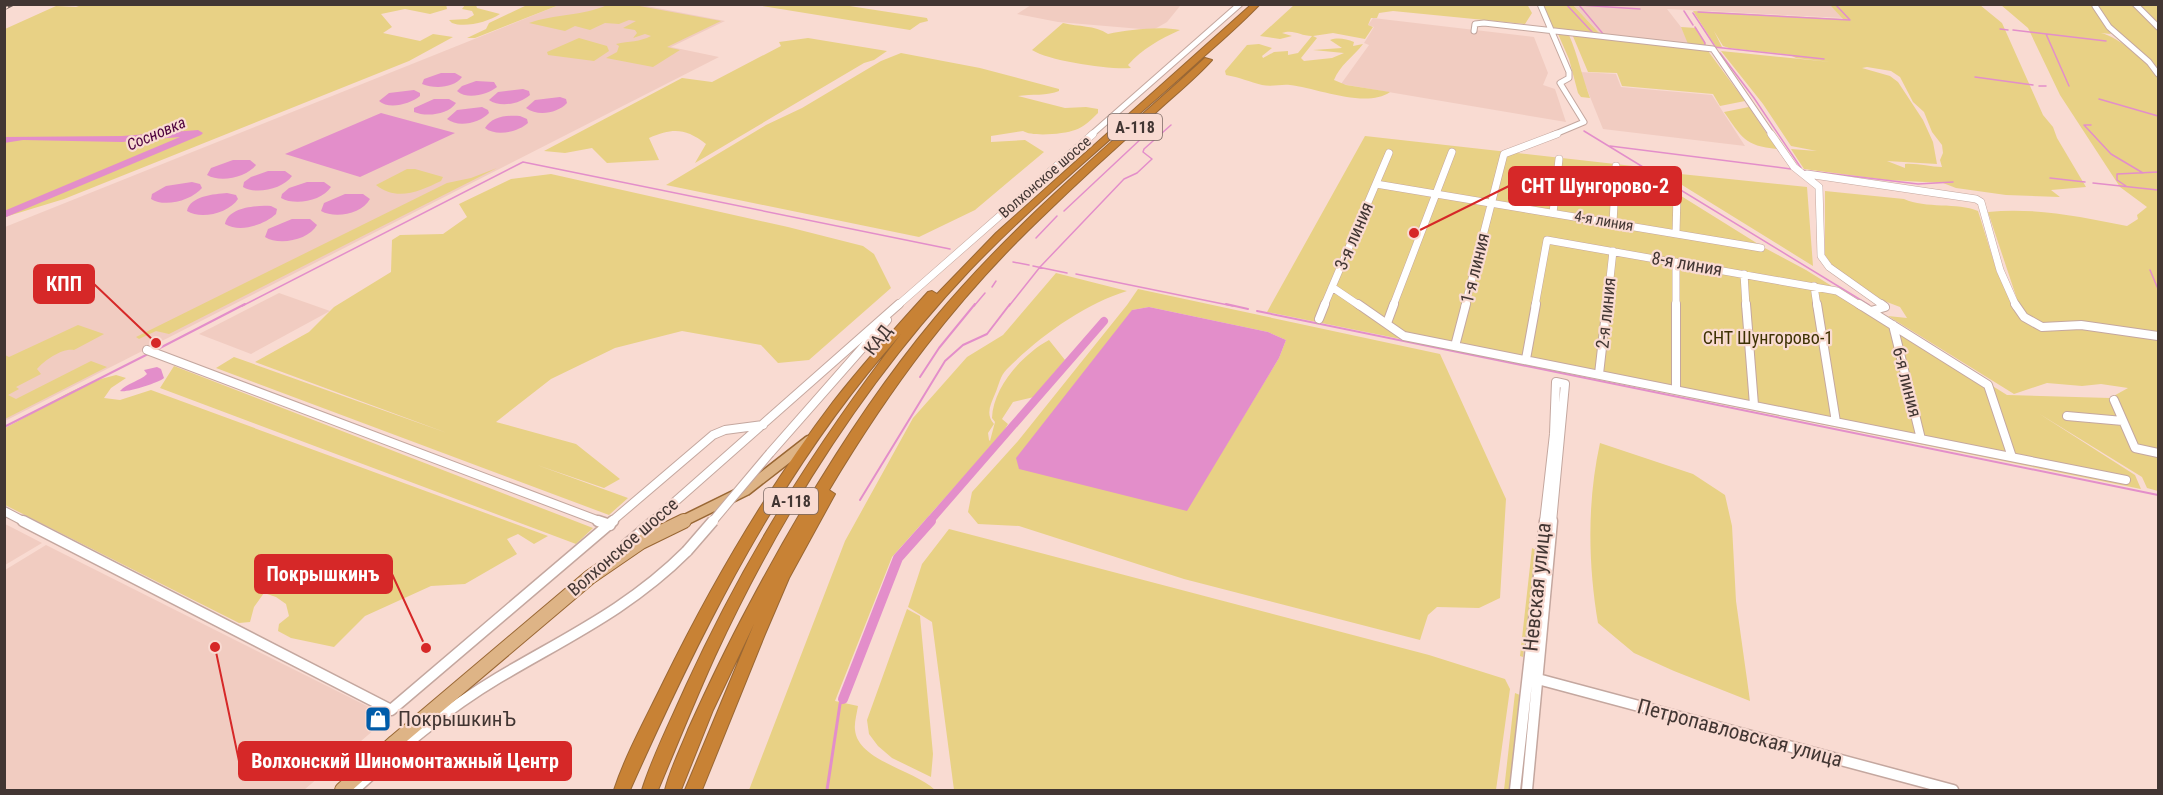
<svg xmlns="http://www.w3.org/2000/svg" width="2163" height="795" viewBox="0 0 2163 795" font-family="'Roboto Condensed',sans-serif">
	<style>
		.built { fill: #f1ccc1 }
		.green { fill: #e8d185; fill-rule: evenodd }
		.water { fill: #e38eca }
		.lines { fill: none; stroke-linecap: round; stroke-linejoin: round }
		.stream-far2 { stroke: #e38eca; stroke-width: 1.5 }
		.stream-far1 { stroke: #e38eca; stroke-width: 2 }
		.stream { stroke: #e38eca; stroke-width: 3 }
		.canal-far1 { stroke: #e38eca; stroke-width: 8 }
		.canal { stroke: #e38eca; stroke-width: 10 }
		.river { fill: #e38eca; fill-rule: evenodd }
		.minor-far3-casing { stroke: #c4a79f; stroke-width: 7 }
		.minor-far2-casing { stroke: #c4a79f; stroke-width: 8 }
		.minor-far1-casing { stroke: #c4a79f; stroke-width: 10 }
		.minor-casing { stroke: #c4a79f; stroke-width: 13 }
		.major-far1-casing { stroke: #996734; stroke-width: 13 }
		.major-casing { stroke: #996734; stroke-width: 16 }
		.highway-casing { stroke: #996734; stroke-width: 2 }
		.minor-far3 { stroke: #fff; stroke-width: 5 }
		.minor-far2 { stroke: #fff; stroke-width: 7 }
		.minor-far1 { stroke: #fff; stroke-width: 8 }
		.minor { stroke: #fff; stroke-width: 10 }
		.major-far1 { stroke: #deb486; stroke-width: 10 }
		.major { stroke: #deb486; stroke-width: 14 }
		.highway { fill: #c88235; fill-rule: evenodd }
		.rail-casing { stroke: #685954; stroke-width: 3 }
		.rail { stroke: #f9dbd2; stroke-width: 1.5; stroke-dasharray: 4.5; stroke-linecap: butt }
		.minor-bridge-far1-casing { stroke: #c4a79f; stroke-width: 10; stroke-linecap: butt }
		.minor-bridge-casing { stroke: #c4a79f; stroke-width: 13; stroke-linecap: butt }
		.minor-bridge-far1 { stroke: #fff; stroke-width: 8 }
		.minor-bridge { stroke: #fff; stroke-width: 10 }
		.labels { text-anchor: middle; stroke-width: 4.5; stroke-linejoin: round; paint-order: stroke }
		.far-street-label { font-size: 15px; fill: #423633; stroke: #f9dbd2 }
		.shield { fill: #f9dbd2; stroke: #796863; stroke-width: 1.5 }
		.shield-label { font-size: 16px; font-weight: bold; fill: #423633 }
		.far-water-label { font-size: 16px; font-style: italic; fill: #4d003e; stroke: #f9dbd2 }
		.street-label { font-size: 18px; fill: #423633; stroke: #f9dbd2 }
		.park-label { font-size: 18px; fill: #3e3203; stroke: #f9dbd2 }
		.near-street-label { font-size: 21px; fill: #423633; stroke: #f9dbd2 }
		.near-poi-label { font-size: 21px; fill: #423633; stroke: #f9dbd2; text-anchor: start }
		.leader { fill: none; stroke: #d62828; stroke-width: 2 }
		.callout-dot { fill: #d62828; stroke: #f9dbd2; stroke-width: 2 }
		.callout { fill: #d62828; stroke: #d62828; stroke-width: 2 }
		.callout-label { font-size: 20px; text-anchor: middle; font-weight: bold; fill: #fff }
	</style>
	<rect width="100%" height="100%" fill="#f9dbd2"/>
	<!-- built -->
	<path class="built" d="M1115,4l65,2 -13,16 -14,8 -95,-8 -41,-8 14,-9z
		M559,5h82l84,16 -54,26 48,10 -714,364v-194z
		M1573,5h257l13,13 -176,-9 14,18 8,17 -89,-10z
		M1373,18l161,19 14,36 -5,12 12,4 11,33 -225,-38 28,-39 -5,-2 10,-16 -6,-2z
		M1580,72l36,2 5,13 91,8 33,51 -142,-17z
		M279,293l51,18 -79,43 -52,-20z
		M5,524l8,4 29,15 -37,22z
		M46,545l247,124 96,48 -85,73h-299v-220z"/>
	<!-- green -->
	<path class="green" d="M446,4l1,5 -17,5 -25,-5 -24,5 11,13 -9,6 37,8 13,-7 20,3 -44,24 -345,138 -59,18v-188l51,-23 20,1 6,-2z
		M1527,4l5,9 -7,11 -132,-13 -14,2 -2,5h-6l-3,7 5,2 -8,12 -32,-6 -20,3 4,2 -16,20 3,3 28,-3 12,-5 -31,-3 29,-2 -12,-8c8,-3 16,-1 24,2l-1,4 10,-2c-9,12 -24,22 -29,36l12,5 44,7c-24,17 -73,-4 -100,-7 -9,-1 -18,2 -28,0 -12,-3 -23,-8 -36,-10l-1,-4 22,-26 12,-1 13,4 -10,8 1,2 11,-6 14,-1v4l10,-2 14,-17c-12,0 -18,-7 -30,-3l10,3 -12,3 -20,-3 34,-31z
		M465,5h14h-3l1,3 23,6c-12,8 -35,14 -48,9l-3,-3 18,-1 7,-4 -2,-4 -10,-2z
		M520,5h39l-84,33h-8l19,-9 3,-6 38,-18z
		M607,5h27l87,16 -54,26 13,3 -27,17 -47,-9 11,-6 2,-6 -3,-2c13,-3 24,-2 35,-8l-6,-2 -12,4 4,-5 -2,-3 -12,-2 13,-7 -7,-1 -10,4 -14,-1 -15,7 -15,-4 -10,5 -36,-8c25,-9 54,-7 78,-18z
		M756,5h87l84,13 1,3 -8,2 -10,7z
		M1544,5h29l27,29 88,10 -7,-17 15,1 11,18 -17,-1 -135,-16 -3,-2z
		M1830,5h150l22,18 41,92 10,12 4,11 29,49 -35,3 9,7 -54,-2 -50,-7 -13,-5 -56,-3 -83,-11 -13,-20 26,2 -26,-5 -28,-42 -42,-53 110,11 -35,-4 -6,-3 -61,-7 -6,-2 -9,-15 8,16h-6l-23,-36 150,8zM1867,67l24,4 9,6 13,25 11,10 8,20 10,13 1,8 -3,7 2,7c-12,0 -25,-4 -37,-3v4l-18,-7 50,3 -4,-22 -10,-22 -25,-38 -8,-6 -28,-8z
		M2001,5h157v63l-44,-41 -7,1 4,6 -10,-1c18,4 47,29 57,44v258l-112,-10 -18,-9 -9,-11 -31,-93c46,-5 94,5 139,14l11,-7 -1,-4 10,-8 -27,-20 -60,-92 -32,-67z
		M1063,23c16,4 31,2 45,11 21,-4 51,-8 72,-4 -20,9 -38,19 -52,35l3,3c-21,2 -82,-7 -99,-18z
		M1558,34l11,1c9,21 13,41 21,63l-9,-1 -3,-4 -9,-34z
		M1572,34l136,17 37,50 -25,5 -7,-12 -91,-8 -5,-13 -29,-1z
		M579,38l28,8 2,5 -15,10 -46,-6 -1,-3z
		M808,38l79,13 -13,9 -10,3 -169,100 11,-19c-21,-16 -33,-16 -57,-6l10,22 -52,3 -15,-15 -27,5 -21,-2 138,-73 30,4 69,-36 -2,-4z
		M901,53l79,15 79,21v2c-11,5 -28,3 -41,5l47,12 21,-1 12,2v4c-6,6 -14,14 -23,17 -10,4 -43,7 -52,1l-32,5v6l34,-2 19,12 -69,58 -56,27 -253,-52 100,-60 36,-17 79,-47z
		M1749,107l28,42c-33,-3 -35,-12 -53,-37z
		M1365,136l268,30 130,81 43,23 201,125 103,3 18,-10 -27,-4 -19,2 -35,-3 -33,11 -126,-78 19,2 -7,-11 -21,-8 -47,-34 -7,-10v-64l79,8c22,10 53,3 74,12l19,61 17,37 14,12 130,16v154l-11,-3 -5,-11 -104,-64 97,62 6,14 -874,-177z
		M497,168l-328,166 -13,-3 -17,8 -3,-2 311,-154 24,-5z
		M407,169h8l28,8 -2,4c-21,10 -44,21 -65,4z
		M1661,172l146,15 6,79z
		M551,174l237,53 75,19 11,8 17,34 -82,72 -31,3 -17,-18 -79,-14 -67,17 -64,31 -55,43 80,22 44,35 -16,9 -67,-23 91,33 -19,17 -393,-147 18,-11 213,76 -192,-71 54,-30 25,-25 57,-35 1,-32 8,-5 43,-1 24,-17 -8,-13 52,-25z
		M1056,273l71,18c-43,13 -88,46 -120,78 -7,7 -8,16 -12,25 -4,10 -10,20 -1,30l-6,9 1,7 1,1 5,-19 -3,-4c1,-31 31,-64 57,-78l16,20 -31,37 -21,5 -11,17 6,5 -6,10 -110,123 -57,144 23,5c-1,7 -4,17 -3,24 3,31 60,40 80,60h-186l96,-249 68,-123 54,-61 36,-22z
		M1138,289l302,65 66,145 -6,99 -21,10 -42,-1 -9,8 -8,25 -236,-61 -165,-53 -41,-2 -10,-12 4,-20 46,-51 109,-136zM1149,307l119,25 18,8 -7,18 -59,97 -88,-145z
		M78,325l26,9 -30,16c-12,-2 -29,10 -37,19l4,5 -25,13 3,2 -11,6 8,4 75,-38 16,6 -102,52v-64l4,2z
		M174,366l419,162 -17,16 -416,-156z
		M116,375l10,3 -15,10 -7,10 16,2 31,-10 397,146 -14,8 -16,-10 -11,5 10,15 -52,30 -34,2 -66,30 -31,31 -43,-9 -13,-7 1,-7 10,-8 -3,-12 -10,-7 -12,-4 -10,14 -4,15 -11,1 -234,-118v-77c36,-18 70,-44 111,-53z
		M1600,443l93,31 32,21 7,31 4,75 14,100 -76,-30 -40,-18 -36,-30c-10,-59 -11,-121 2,-180z
		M949,529l480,126 76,24 5,10 -14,101h-542l-22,-168 -24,-15 14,-43z
		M1532,548l4,2 -13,107 -3,-1z
		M907,609l13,7 13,138 -2,23 -39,-19 -14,-12 -9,-12 -2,-14z
		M1515,693l5,2 -11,95h-5z"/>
	<!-- water -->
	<path class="water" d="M441,73h14l7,4c-8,11 -27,12 -40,7l2,-5z
		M476,81l18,1 3,5c-10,8 -30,13 -40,4l5,-5z
		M523,89l6,2 1,4c-10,9 -30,13 -41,5l9,-8z
		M414,90l6,3v3c-10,8 -31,14 -41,5l10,-8z
		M560,97l6,2 1,4c-9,10 -29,14 -41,5l9,-8z
		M434,99h15l7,4c-8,12 -30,14 -42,9v-4z
		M482,107l6,3 1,3c-9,10 -31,15 -42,6l10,-9z
		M381,113l74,20 -95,44 -75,-23z
		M520,116l7,3 1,4c-10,9 -32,14 -43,5 7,-12 23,-13 35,-12z
		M233,160h17l6,5c-9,12 -35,18 -49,10l4,-7z
		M268,171h17l7,5c-9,13 -36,19 -49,11l1,-5 7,-5z
		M192,182l8,2 2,4c-10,12 -37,20 -51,11l1,-5 14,-8z
		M307,182h17l7,5c-9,14 -36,19 -50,11l1,-4 7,-6z
		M227,193l9,2 2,4c-9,14 -37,21 -51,12 3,-15 27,-17 40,-18z
		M345,194h18l7,5c-8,15 -35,20 -49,12l3,-8z
		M271,206l6,3 -1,5c-12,11 -36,19 -51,10 3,-17 32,-19 46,-18z
		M292,219h18l7,6c-8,15 -38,21 -52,12l3,-8z
		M1149,307l119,25 18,8 -7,18 -92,153 -168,-42 -3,-11 116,-148z
		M157,367l4,2 3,9c-6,5 -37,15 -44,13 7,-8 20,-10 27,-17l-3,-4z"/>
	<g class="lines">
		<!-- stream-far2 -->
		<path class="stream-far2" d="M1566,4l27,29
			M1684,11l9,14
			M1698,12l152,8 -15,-16
			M1693,13l23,35
			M1695,27l10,16 -1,3
			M2000,29l8,1
			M2013,30l93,11
			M2046,34l23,52
			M1604,35l-25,-30 61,4
			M1714,47l110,12
			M1720,53l34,45 47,70
			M1975,77l58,8
			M2039,86h7
			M2099,99l59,17
			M2091,125h-7l27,29 32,19
			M1584,131l285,174
			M1610,146l181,23
			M1801,170l117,14 35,-2
			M2050,178l35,4
			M2093,183l65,7
			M2126,186l-9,-6v-6l41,-2
			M1064,211l96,-90
			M1036,238l21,-22
			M1013,262l16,3
			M1033,266l34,7
			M2150,270l8,19
			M1076,274l157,32
			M992,287l4,-6
			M242,306l281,-144 427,87
			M974,306l11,-13
			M1009,306l31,-39 84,-88 13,-6 15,-14 -9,-7 1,-3 27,-24"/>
		<!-- stream-far1 -->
		<path class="stream-far1" d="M1226,304l22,5
			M1257,311l901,184
			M156,350l89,-46
			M920,377l19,-29 36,-44
			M4,427l144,-73
			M860,500l85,-139 18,-16 24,-11 23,-30"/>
		<!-- stream -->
		<path class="stream" d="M827,790l13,-86 3,-5"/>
		<!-- canal-far1 -->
		<path class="canal-far1" d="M929,522l175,-201"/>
		<!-- canal -->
		<path class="canal" d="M843,699l55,-141 33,-37"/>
		<!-- river -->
		<path class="river" d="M198,130l5,3 -2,2 -197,83v-7l176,-74 -58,5 -99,-2 -19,3v-6l118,-1z"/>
		<defs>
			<path id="minor-far3" d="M1540,4l29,68v6l-9,5 24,39 -31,13
				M2135,4l23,23
				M2095,6l14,21 40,35 9,12
				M1474,31l1,-7 9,-1 229,26 59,86
				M1091,135l149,-131"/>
			<path id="minor-far2" d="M1771,134l23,33 25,20 2,69 8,11 55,39
				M1807,174l169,25 5,3 19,68 16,36
				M1376,184l385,64
				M1553,213l6,-54
				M1613,223l3,-57
				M1676,234l1,-40
				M1676,262v44
				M1744,274l2,32
				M1814,286l3,20
				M1332,287l28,19
				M897,306l196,-172
				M1324,306l65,-153
				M1393,306l59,-154
				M1465,306l39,-152 53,-20
				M1535,306l12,-66 290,51 24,15
				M1607,306l6,-55"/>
			<path id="minor-far1" d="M1358,304l46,32 722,144
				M1676,304v85
				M1746,304l8,101
				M1817,304l19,118
				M1859,304l129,81 24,72
				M2015,304l9,13 18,10 39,-2 77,11
				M1871,311l14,-4 -4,-3
				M1319,319l6,-15
				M1387,323l7,-19
				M1893,325l28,114
				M1455,346l11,-42
				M147,350l455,172
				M1526,359l10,-55
				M1599,374l8,-70
				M2114,400l21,48 23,5
				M2067,416l56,5
				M770,453l117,-133
				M4,511l21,11
				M611,522l102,-87 12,-5 38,-5
				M652,522l247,-218
				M1544,522l10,-88 2,-52 9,2 -13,138"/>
			<path id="minor" d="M23,521l368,189 222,-189
				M598,521l12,4
				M626,545l28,-24
				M1534,678l419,112
				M354,790c45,-41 92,-81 144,-112 69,-41 131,-69 189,-127
				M1515,790l30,-269
				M1527,790l25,-269"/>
			<path id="major-far1" d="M681,522l65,-32 63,-49"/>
			<path id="major" d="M342,790l53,-48 195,-165 51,-35 43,-21"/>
			<path id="highway" d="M1252,4h8c-19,20 -39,37 -59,55 -76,69 -160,137 -231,211 -106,112 -190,246 -255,386 -20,44 -38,89 -57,134h-16c11,-35 29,-70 44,-104 59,-129 129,-240 215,-352 -119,133 -199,295 -271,456h-16c12,-36 32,-72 49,-107 48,-98 104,-194 170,-281 30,-38 62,-74 95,-110l4,-1 5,3 59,-61z
				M1205,58l7,2c-18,20 -40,37 -60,56 -38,33 -75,67 -111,102 -86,82 -151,170 -212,272l6,4 -46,84 -24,56 -63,156h-17l69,-166 -41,86 -32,80h-16c5,-20 15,-40 23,-60 19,-42 39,-84 61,-125 52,-98 115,-202 186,-287 80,-96 178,-176 270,-260z"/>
		</defs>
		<!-- minor-far3 casing -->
		<use href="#minor-far3" class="minor-far3-casing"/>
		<!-- minor-far2 casing -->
		<use href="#minor-far2" class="minor-far2-casing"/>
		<!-- minor-far1 casing -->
		<use href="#minor-far1" class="minor-far1-casing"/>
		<!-- minor casing -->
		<use href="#minor" class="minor-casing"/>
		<!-- major-far1 casing -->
		<use href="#major-far1" class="major-far1-casing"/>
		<!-- major casing -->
		<use href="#major" class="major-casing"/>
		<!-- highway casing -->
		<use href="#highway" class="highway-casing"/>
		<!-- minor-far3 -->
		<use href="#minor-far3" class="minor-far3"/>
		<!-- minor-far2 -->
		<use href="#minor-far2" class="minor-far2"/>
		<!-- minor-far1 -->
		<use href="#minor-far1" class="minor-far1"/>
		<!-- minor -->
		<use href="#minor" class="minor"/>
		<!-- major-far1 -->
		<use href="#major-far1" class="major-far1"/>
		<!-- major -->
		<use href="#major" class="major"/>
		<!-- highway -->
		<use href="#highway" class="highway"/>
		<defs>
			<path id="rail" d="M4,9l10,-5"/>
		</defs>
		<!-- rail casing -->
		<use href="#rail" class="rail-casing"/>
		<!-- rail -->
		<use href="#rail" class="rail"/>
		<defs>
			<path id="minor-bridge-far1" d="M712,522l58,-69"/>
			<path id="minor-bridge" d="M687,551l26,-30"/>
		</defs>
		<!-- minor-bridge-far1 casing -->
		<use href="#minor-bridge-far1" class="minor-bridge-far1-casing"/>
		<!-- minor-bridge casing -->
		<use href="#minor-bridge" class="minor-bridge-casing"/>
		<!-- minor-bridge-far1 -->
		<use href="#minor-bridge-far1" class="minor-bridge-far1"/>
		<!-- minor-bridge -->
		<use href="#minor-bridge" class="minor-bridge"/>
	</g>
	<!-- icons -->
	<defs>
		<symbol id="shop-square" viewBox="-11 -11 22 22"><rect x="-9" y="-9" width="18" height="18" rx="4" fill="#005ca9" stroke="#f9dbd2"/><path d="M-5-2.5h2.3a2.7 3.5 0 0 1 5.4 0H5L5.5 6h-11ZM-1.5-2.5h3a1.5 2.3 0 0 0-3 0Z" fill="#fff"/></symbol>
	</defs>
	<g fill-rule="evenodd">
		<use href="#shop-square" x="363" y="704" width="30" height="30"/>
	</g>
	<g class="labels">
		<!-- far-street labels -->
		<g class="far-street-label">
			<text transform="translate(1045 177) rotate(-41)" y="5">Волхонское шоссе</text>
			<text transform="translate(1604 221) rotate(10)" y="5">4-я линия</text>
		</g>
		<!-- shield labels -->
		<g class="shield">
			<rect x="1108" y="114" width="54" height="26" rx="4.5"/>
			<rect x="764" y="488" width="54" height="26" rx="4.5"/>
		</g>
		<g class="shield-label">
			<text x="1135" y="133">А-118</text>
			<text x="791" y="507">А-118</text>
		</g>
		<!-- far-water labels -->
		<g class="far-water-label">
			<text transform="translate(156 133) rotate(-23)" y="6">Сосновка</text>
		</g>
		<!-- street labels -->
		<g class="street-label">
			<text transform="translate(1354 236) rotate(-67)" y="6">3-я линия</text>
			<text transform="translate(1687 264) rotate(10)" y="6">8-я линия</text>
			<text transform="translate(1475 268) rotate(-76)" y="6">1-я линия</text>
			<text transform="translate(1606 313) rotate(-84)" y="6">2-я линия</text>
			<text transform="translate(878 340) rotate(-53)" y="6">КАД</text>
			<text transform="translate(1907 382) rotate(76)" y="6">6-я линия</text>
			<text transform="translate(623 547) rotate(-41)" y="6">Волхонское шоссе</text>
		</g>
		<!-- park labels -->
		<g class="park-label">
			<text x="1768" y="344">СНТ Шунгорово-1</text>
		</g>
		<!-- near-street labels -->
		<g class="near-street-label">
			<text transform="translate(1537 587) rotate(-84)" y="7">Невская улица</text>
			<text transform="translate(1740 733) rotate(15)" y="7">Петропавловская улица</text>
		</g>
		<!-- near-poi labels -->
		<g class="near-poi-label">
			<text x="398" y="726">ПокрышкинЪ</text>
		</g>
	</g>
	<!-- callouts -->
	<path class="leader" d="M1414 233L1509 186M156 343L94 284M426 648L392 574M215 647L239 761"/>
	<g class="callout-dot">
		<circle cx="1414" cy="233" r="6"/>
		<circle cx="156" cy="343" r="6"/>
		<circle cx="426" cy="648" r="6"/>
		<circle cx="215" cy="647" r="6"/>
	</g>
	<g class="callout">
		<rect x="1509" y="167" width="172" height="38" rx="6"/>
		<rect x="34" y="265" width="60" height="38" rx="6"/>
		<rect x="255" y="555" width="137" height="38" rx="6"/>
		<rect x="239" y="742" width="332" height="38" rx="6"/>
	</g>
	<g class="callout-label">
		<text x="1595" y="193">СНТ Шунгорово-2</text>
		<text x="64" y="291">КПП</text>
		<text x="323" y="581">Покрышкинъ</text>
		<text x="405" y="768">Волхонский Шиномонтажный Центр</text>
	</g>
	<!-- border -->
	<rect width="2163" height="795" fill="none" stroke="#423633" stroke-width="12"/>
</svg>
